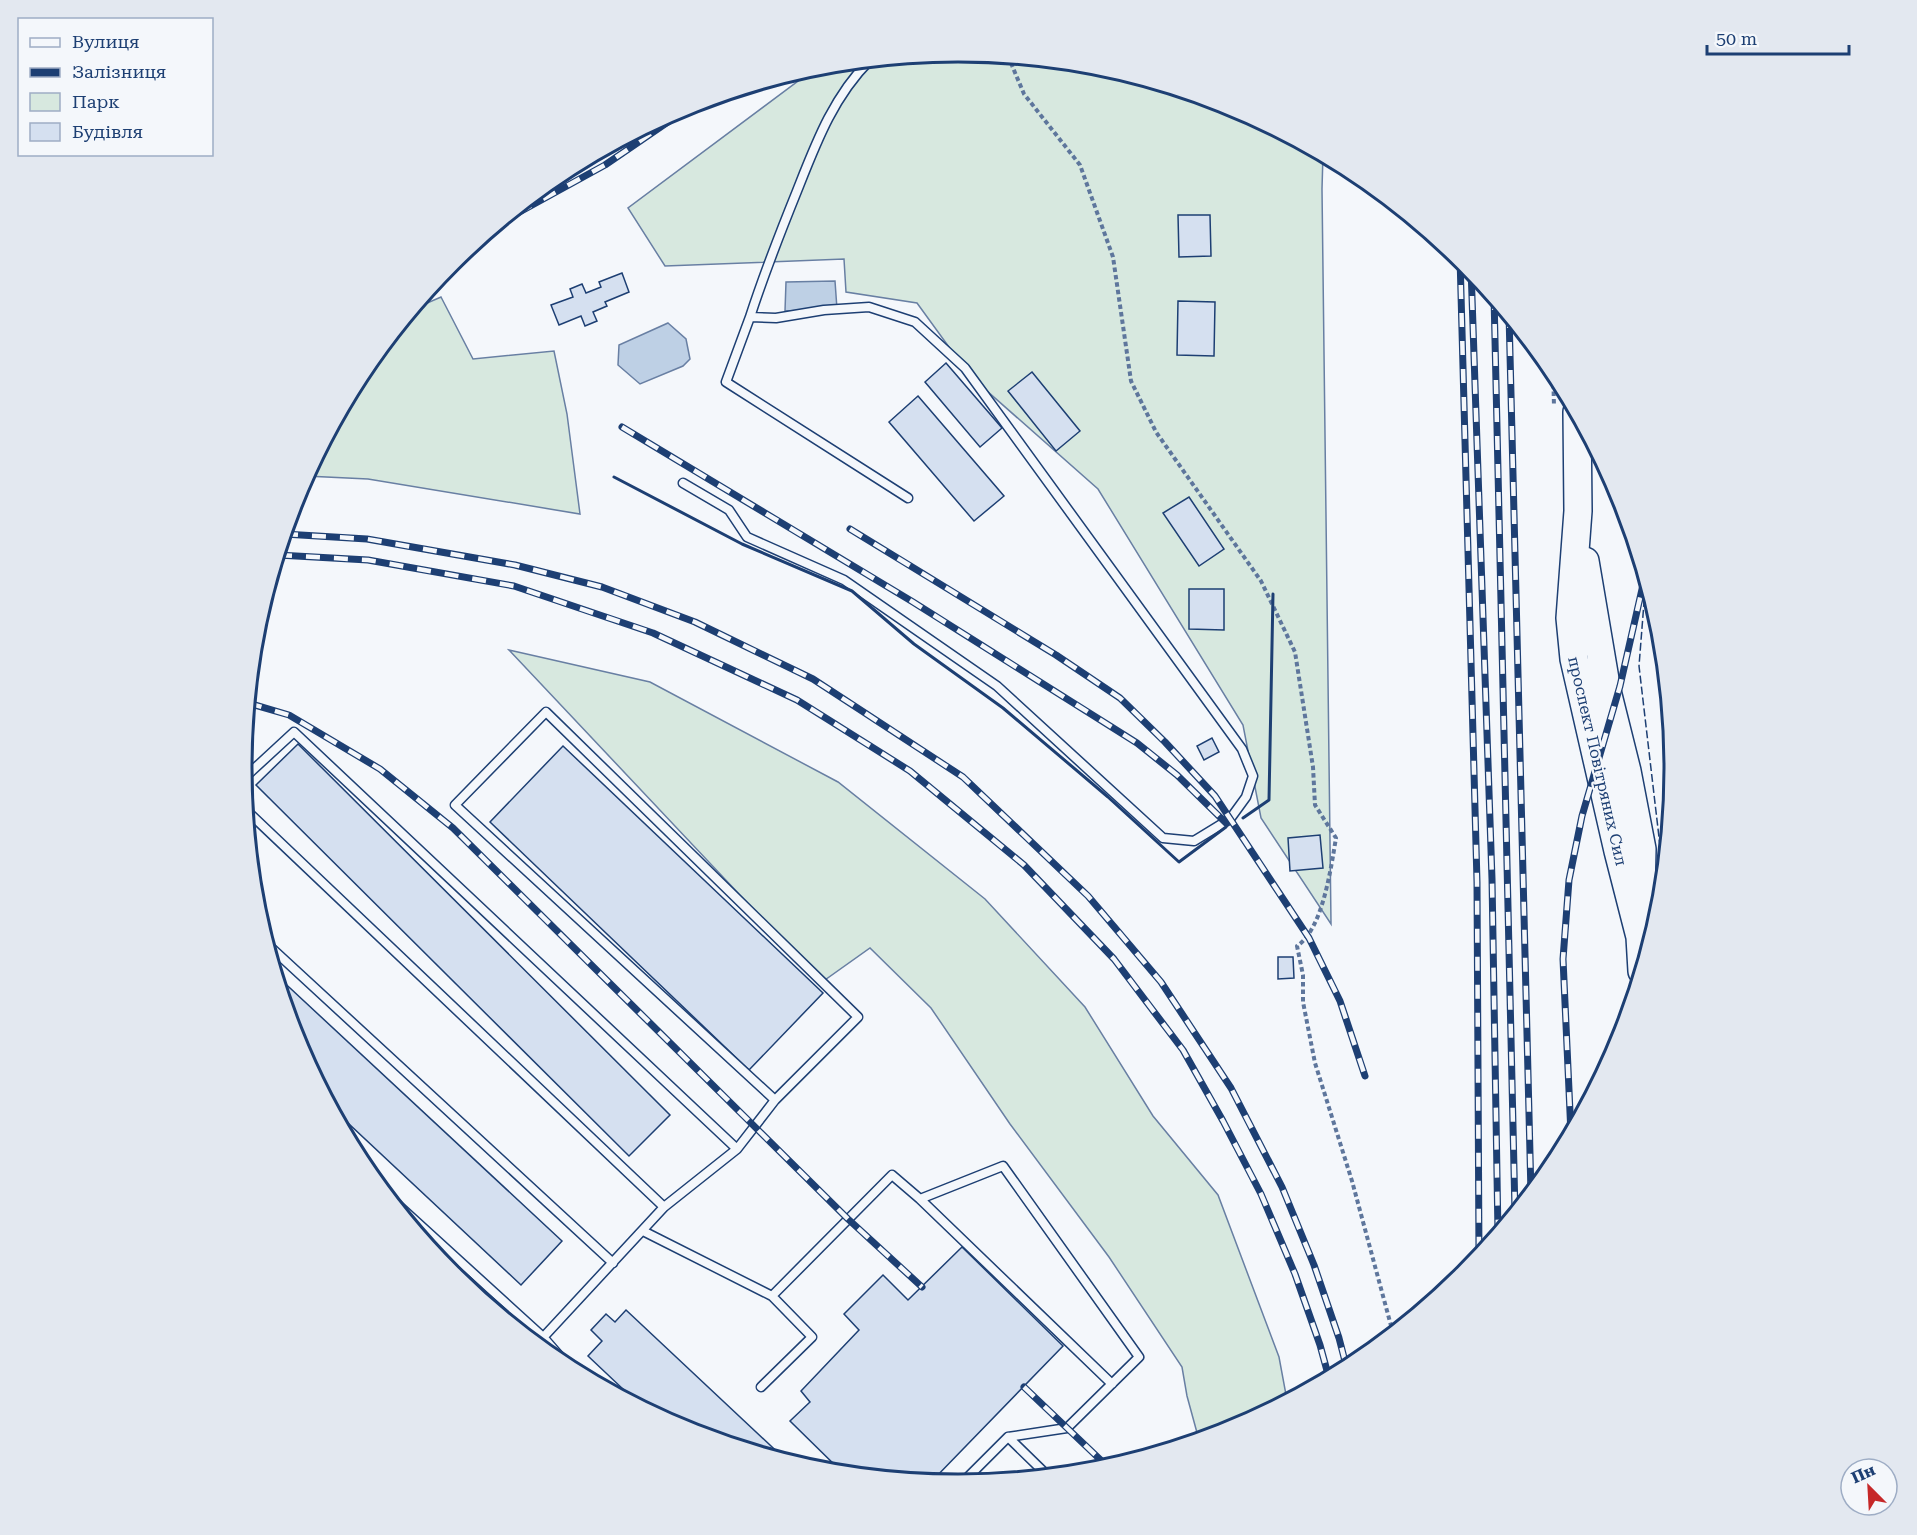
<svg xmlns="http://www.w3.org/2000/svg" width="1917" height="1535" viewBox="0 0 1917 1535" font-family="'Roboto Serif',serif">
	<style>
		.green { fill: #d7e8df; stroke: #687fa3; stroke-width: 1.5 }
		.water { fill: #bed0e5; stroke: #687fa3; stroke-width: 1.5 }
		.building { fill: #d5e0f0; stroke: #1d3f73; stroke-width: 1.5 }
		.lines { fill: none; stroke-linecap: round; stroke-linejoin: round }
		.lane-casing { stroke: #1d3f73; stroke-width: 11 }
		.primary-casing { stroke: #1d3f73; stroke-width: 30 }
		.path { stroke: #5e769c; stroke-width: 4; stroke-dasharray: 4.5 3; stroke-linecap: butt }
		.lane { stroke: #f4f7fb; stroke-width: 8 }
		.primary { stroke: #f4f7fb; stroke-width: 27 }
		.rail-casing { stroke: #1d3f73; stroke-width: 7 }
		.rail { stroke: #f4f7fb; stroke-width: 4.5; stroke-dasharray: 14; stroke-linecap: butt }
		.fence { stroke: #1d3f73; stroke-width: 1.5; stroke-dasharray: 8 3; stroke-linecap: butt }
		.wall { stroke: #1d3f73; stroke-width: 3 }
		.labels { text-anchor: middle; stroke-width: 4.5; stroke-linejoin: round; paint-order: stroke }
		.street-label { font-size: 16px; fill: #1d3f73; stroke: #f4f7fb }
		.rim { fill: none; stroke: #1d3f73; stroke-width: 3 }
	</style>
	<rect width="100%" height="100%" fill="#f4f7fb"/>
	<!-- green -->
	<path class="green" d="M959,51l140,14 134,41 90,48 -1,35 9,735 -70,-106 -18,-93 -145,-236 -128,-113 -53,-73 -71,-11 -2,-33 -179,7 -37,-58 193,-144z
		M441,297l32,62 81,-8 13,63 13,100 -212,-35 -62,-3 57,-107 48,-59z
		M509,650l141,32 188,100 147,117 100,108 68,109 65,79 61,162 8,43 -55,30 -33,10 -12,-44 -5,-29 -73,-110 -99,-133 -79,-116 -61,-60 -48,34z"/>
	<!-- water -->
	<path class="water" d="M835,281l2,28 -52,2 1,-29z
		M668,323l18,16 4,20 -7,7 -43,18 -22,-19 1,-20z"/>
	<!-- building -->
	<path class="building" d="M1178,215h32l1,41 -32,1z
		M622,273l7,19 -24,10 2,4 -14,6 4,9 -12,5 -4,-10 -22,9 -8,-20 22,-8 -3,-8 12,-5 4,9 15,-6 -2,-5z
		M1178,301l37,1 -1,54 -37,-1z
		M946,363l56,65 -22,19 -55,-65z
		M1032,372l48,59 -24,20 -48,-60z
		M918,396l86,100 -30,25 -85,-99z
		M1189,497l35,52 -25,17 -36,-53z
		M1189,589h35v41l-35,-1z
		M1212,738l7,14 -15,8 -7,-14z
		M298,744l372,371 -41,41 -373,-371z
		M563,746l260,247 -74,77 -259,-248z
		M1320,835l3,33 -33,3 -2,-33z
		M1278,957h15l1,21 -16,1z
		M276,975l286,266 -41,44 -188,-176 -37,-68z
		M962,1247l101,99 -131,135 -89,-8 -53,-52 20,-19 -9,-11 58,-61 -15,-16 39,-39 25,25z
		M626,1310l161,151 -103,-32 -41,-21 -55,-52 14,-15 -11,-11 15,-16 9,8z"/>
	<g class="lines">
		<defs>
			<path id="lane" d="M750,317l-24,65 182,116
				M683,483l46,27 18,27 97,43 153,106 166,152 31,3 36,-22 16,-22 7,-21 -11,-27 -277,-381 -50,-46 -46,-15 -45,3 -48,8 -26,-1c14,-43 30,-84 47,-126 19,-48 36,-94 73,-131
				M243,779l51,-47 443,417
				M246,810l418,397
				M266,943l347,320
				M386,1194l157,143 27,31
				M920,1199l192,185
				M643,1231l129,65 120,-121 28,24 83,-33 136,191 -72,71 -59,9 -47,47
				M537,1344l127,-137 73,-58 38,-49 83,-83 -312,-305 -91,93 320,295
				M761,1387l51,-50 -40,-41
				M1008,1437l39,38"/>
			<path id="primary" d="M1577,412l1,99 -8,107 4,41 44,192 22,86
				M1585,561l22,130 20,80 15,78 -2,88 2,34"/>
		</defs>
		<!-- lane casing -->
		<use href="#lane" class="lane-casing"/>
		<!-- primary casing -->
		<use href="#primary" class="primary-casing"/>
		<!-- path -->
		<path class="path" d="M1008,56l16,38 56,71 33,92 18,124 25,51 105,149 34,71 18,115 2,38 21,33c-5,29 -13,91 -39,108l6,29v27l12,61 37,118 41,152
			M1553,369l1,37"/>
		<!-- lane -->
		<use href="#lane" class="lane"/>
		<!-- primary -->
		<use href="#primary" class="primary"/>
		<defs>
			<path id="rail" d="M494,226l111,-61 92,-63
				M1460,257l17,625 2,376
				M1471,268l21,611 6,355
				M1494,296l21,917
				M1509,314l22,880
				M622,427l291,175 224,141 40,32 49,48
				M850,529l206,126 64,43 45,44 50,54 94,142 31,63 25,75
				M284,534l83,5 148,26 87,22 93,35 118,57 150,98 125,119 73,86 70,106 51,99 32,78 25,73 8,31
				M278,555l90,5 146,26 139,47 144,67 113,71 114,94 90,94 69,91 40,71 38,73 34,80 25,71 9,33
				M248,703l41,12 91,54 73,59 395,391 74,68
				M1571,1134l-8,-175 6,-79 13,-64 38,-130 25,-110
				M1024,1387l84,80"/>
		</defs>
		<!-- rail casing -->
		<use href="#rail" class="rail-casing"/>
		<!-- rail -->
		<use href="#rail" class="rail"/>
		<!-- fence -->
		<path class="fence" d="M1646,577l-7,89 25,214"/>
		<!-- wall -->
		<path class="wall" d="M614,477l128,67 110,47 62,53 89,64 105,89 71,65 47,-35
			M1243,818l26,-18 4,-206"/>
	</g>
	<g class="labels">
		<!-- street labels -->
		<g class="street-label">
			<text transform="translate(1598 761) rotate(77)" y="6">проспект Повітряних Сил</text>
		</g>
	</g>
	<!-- crop -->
	<path d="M0 0H1917V1535H0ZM252 768a706 706 0 1 1 1412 0a706 706 0 1 1-1412 0Z" fill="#e3e8f0" fill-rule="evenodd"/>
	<path class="rim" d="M252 768a706 706 0 1 1 1412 0a706 706 0 1 1-1412 0Z"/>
	<!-- legend -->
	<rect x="18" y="18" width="195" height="138" fill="#f4f7fb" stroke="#9eadc5" stroke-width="1.5"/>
	<rect x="30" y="38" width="30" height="9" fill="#f4f7fb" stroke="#9eadc5" stroke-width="1.5"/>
	<text x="72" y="48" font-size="18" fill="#1d3f73">Вулиця</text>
	<rect x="30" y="68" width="30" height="9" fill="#1d3f73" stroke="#9eadc5" stroke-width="1.5"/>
	<text x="72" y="78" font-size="18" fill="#1d3f73">Залізниця</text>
	<rect x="30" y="93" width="30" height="18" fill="#d7e8df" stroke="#9eadc5" stroke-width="1.5"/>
	<text x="72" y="108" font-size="18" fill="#1d3f73">Парк</text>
	<rect x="30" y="123" width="30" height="18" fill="#d5e0f0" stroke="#9eadc5" stroke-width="1.5"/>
	<text x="72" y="138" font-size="18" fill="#1d3f73">Будівля</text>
	<!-- north arrow -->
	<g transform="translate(1869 1487) rotate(336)"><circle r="28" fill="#f4f7fb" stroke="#9eadc5" stroke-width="1.5"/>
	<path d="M0-4.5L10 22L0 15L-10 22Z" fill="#c62828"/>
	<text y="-9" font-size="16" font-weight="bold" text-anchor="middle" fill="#1d3f73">Пн</text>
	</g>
	<!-- scale -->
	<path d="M1707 45v9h142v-9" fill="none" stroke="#1d3f73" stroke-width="3"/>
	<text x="1716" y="45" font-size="18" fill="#1d3f73" stroke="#f4f7fb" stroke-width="4.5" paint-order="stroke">50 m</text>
</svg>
